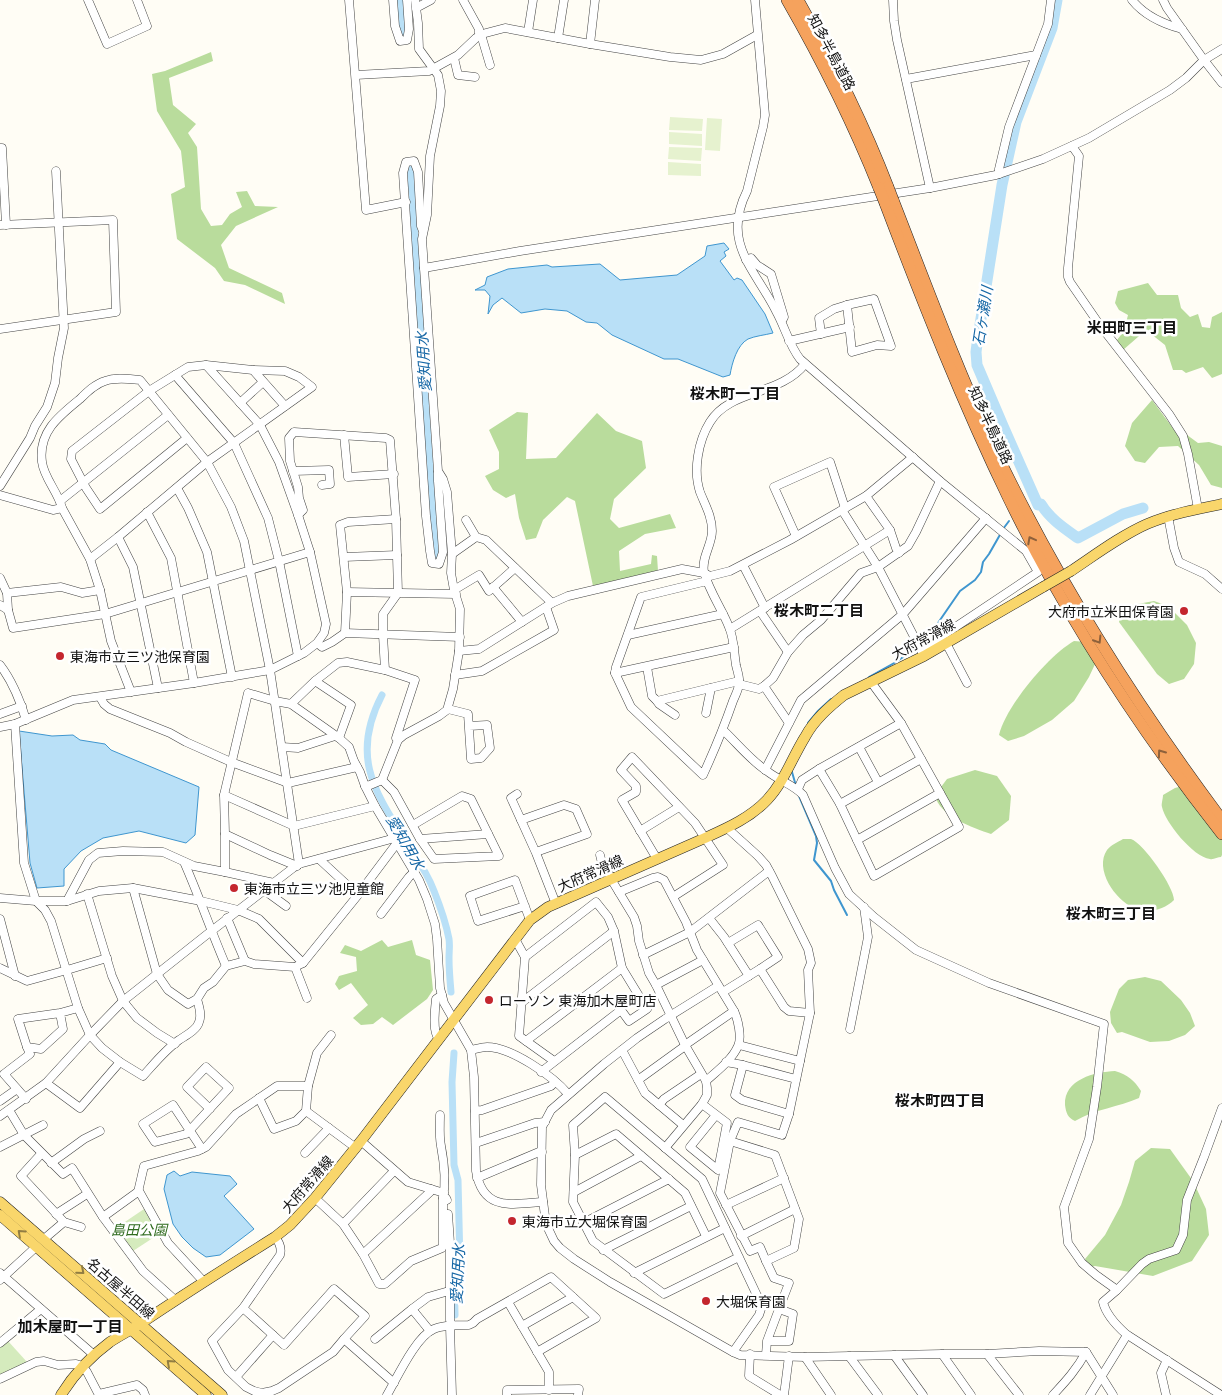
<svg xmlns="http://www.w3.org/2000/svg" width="1222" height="1395" font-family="'PT Serif','Noto Sans JP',serif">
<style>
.green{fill:#d5ebbd}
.forest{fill:#b9dc9c}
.pitch{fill:#e6f2cf}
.water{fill:#b9e0f7;stroke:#3f96cf}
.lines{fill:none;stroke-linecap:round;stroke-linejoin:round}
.stream{stroke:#3f96cf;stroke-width:2}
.canal{stroke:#b9e0f7;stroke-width:7}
.river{stroke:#b9e0f7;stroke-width:11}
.minor-casing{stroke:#444;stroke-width:9}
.major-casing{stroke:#222;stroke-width:11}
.highway-casing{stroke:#222;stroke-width:12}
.minor{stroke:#fff;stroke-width:8}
.major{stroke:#f9d66b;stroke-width:10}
.highway{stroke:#f5a25d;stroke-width:11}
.major-bridge-casing{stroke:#222;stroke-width:11;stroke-linecap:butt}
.highway-bridge-casing{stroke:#222;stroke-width:12;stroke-linecap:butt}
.major-bridge{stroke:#f9d66b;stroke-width:10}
.highway-bridge{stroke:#f5a25d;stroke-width:11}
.oneway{stroke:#8e613b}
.oneway2{stroke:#917d42}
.poi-dot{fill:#c4262e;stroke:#fff;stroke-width:2}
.labels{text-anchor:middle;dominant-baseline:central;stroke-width:5;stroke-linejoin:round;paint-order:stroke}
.street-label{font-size:14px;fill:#111;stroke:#fff}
.poi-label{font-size:14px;fill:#111;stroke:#fff;text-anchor:start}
.park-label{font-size:14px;font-style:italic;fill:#2f6b1f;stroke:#fff}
.water-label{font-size:15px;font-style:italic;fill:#1768a6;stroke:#fff}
.neighbourhood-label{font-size:15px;font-weight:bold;fill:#111;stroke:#fff}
</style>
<rect width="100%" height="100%" fill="#fffdf5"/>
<!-- green -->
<g class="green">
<path d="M147 1207 162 1232 133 1251 116 1228Z"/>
<path d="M8 1341 27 1362 0 1376V1347Z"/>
</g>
<!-- forest -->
<g class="forest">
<path d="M211 52 213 61 169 78 173 105 196 124 188 133 197 147 201 209 211 226 222 225 230 214 242 207 236 192 247 191 255 206 278 207 236 226 221 245 229 268 282 293 285 304 245 285 224 281 215 268 177 239 171 194 185 187 181 151 157 111 152 74 165 71Z"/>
<path d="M1148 283 1157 295H1178L1181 308 1190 317 1198 314 1202 327 1210 328 1212 317 1222 312V374L1212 378 1203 367 1186 373 1182 370H1173L1165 345 1146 330 1123 350 1117 340 1124 331 1128 315 1119 310 1115 303 1118 291Z"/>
<path d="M1152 400 1175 431 1183 432 1198 443 1209 442 1222 446V488L1211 485 1199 465 1178 446 1159 447 1145 463 1135 461 1125 446 1132 423Z"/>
<path d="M517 412 528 413 526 459 556 458 597 413 616 431 642 441 646 468 614 499 610 519 619 528 670 514 676 528 645 534 619 551 620 571 651 564 652 555 657 556 658 571 593 586 575 501 567 497 543 520 536 538 526 540 519 518 515 494 506 498 493 490 485 476 499 469V452L489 430Z"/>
<path d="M1154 601 1168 606 1187 625 1196 643 1194 664 1184 679 1169 684 1157 674 1119 622 1121 613 1132 605Z"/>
<path d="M1074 641 1086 642 1096 662 1089 677 1074 701 1052 720 1024 736 1008 741 999 735C1006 706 1048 656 1074 641Z"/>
<path d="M975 770 997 776 1011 796 1009 820 991 834C973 828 939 816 935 795L947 779Z"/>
<path d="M1197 782 1222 826V855L1221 857C1218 857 1213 860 1210 859 1193 857 1165 822 1162 807 1161 804 1163 799 1163 795L1175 788Z"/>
<path d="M1123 839C1126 839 1129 839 1131 839 1144 844 1174 887 1174 900 1164 910 1147 914 1134 908 1115 900 1094 869 1107 850 1111 845 1118 842 1123 839Z"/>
<path d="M382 940 388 947 412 940 416 955 430 960 433 990 427 999 393 1025 382 1017 373 1024 361 1025 353 1018 368 1005 351 983 339 990 335 984 339 976 357 971 356 957 340 953 345 945 361 951Z"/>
<path d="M1145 977 1161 981 1181 1000 1190 1013 1195 1026 1185 1035 1169 1041 1150 1042 1122 1032 1117 1033 1111 1023 1110 1012 1119 989 1128 980Z"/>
<path d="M1115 1071C1128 1075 1134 1080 1141 1091L1139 1098C1119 1107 1095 1109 1075 1121 1068 1118 1066 1113 1065 1105 1064 1079 1095 1072 1115 1071Z"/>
<path d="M1151 1148 1170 1149 1193 1181 1206 1209 1209 1235 1192 1261 1153 1276 1095 1266 1089 1267 1085 1259 1105 1235 1121 1205 1129 1182 1135 1161Z"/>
</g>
<!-- pitch -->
<g class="pitch">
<path d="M670 117 703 119 702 131 669 130Z"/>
<path d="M707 118 722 119 720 151 705 150Z"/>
<path d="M669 132 702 134V146L669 144Z"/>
<path d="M669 147 702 148 701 161 668 159Z"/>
<path d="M668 162 701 164V176L668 175Z"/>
</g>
<!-- water -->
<g class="water">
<path d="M724 243 729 249 724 252 726 256 720 261 734 280 737 278 742 280 765 314 773 333C765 335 755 336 748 339 737 345 732 363 730 375L723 377 678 359H664L612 335 597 323 586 322 567 311 545 309 521 313 502 298 493 305 488 314 490 296 485 290H475L485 285 487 277 508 269 547 265 552 267 600 264 620 280 677 275 705 256 707 246Z"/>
<path d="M19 731 52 736 73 735 80 740 105 744 111 750 199 787 195 835 186 843 139 831 103 838 81 851 64 869V886L37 888 30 863Z"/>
<path d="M174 1171 180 1176 192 1172 230 1176 237 1184 224 1196 254 1229 220 1255 206 1257 193 1248 182 1237 173 1224 164 1189 167 1175Z"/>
</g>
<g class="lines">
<!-- stream -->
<g class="stream">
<path d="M1003 529 1009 521"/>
<path d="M920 645 929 636 960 591 975 580 981 572 983 562 989 554 1001 533"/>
<path d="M869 677 896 662 916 648"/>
<path d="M808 723 818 711 831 699"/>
<path d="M792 772 796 786"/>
<path d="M799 796 816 836 817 843 814 860 831 881 834 890 847 915"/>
</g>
<!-- canal -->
<g class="canal">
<path d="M400 0 403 38"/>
<path d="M410 163 436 562"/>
<path d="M382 695C347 762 380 798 414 855 422 866 429 878 434 891 440 906 446 923 449 939 450 945 449 951 449 958 449 969 450 981 451 992"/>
<path d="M454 1053 452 1082 454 1165 458 1180 460 1263 454 1264 455 1315"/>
</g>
<!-- river -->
<path class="river" d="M1057 0 1052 28 1016 122 1002 185 977 344 976 352 977 365 1003 426 1038 505 1041 504C1050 519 1064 528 1078 538L1123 514 1143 508"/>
<!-- minor casing -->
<g class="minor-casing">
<g id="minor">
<path d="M88 0 107 44 147 26 137 0"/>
<path d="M349 0 366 210 406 202"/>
<path d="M393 0 395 26 400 41 407 40 409 29 407 0"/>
<path d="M415 0 418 23 419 49 438 75 441 91 440 106 430 156 427 215 422 239 438 471 443 479 447 492 452 554 451 573 454 590 460 609 459 651 479 649 552 603 568 596 682 569 704 573 710 576 730 571 790 540 866 496 913 457"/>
<path d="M463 0 479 29V33L482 38 490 65"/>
<path d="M755 0 765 115 763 127 747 191C721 243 755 269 776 311 785 327 789 345 800 359L940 481 1026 551 1038 572 921 650"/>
<path d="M893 0 894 21 897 40 930 188"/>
<path d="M1132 0C1144 15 1163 24 1182 29"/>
<path d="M1163 0 1167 8 1204 60 1222 83"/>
<path d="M416 8 431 0"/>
<path d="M528 32 533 0"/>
<path d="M558 38 564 0"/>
<path d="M590 44 595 0"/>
<path d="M454 58 458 75 475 77"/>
<path d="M356 75 429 71 458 55 476 38 482 34 505 28 590 44 670 57 701 60 723 54 757 35"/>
<path d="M906 79 1036 55"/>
<path d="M1072 146 1079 156 1068 268V277L1070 282 1099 324 1169 414 1183 436 1188 454 1198 509"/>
<path d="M0 148H2L6 225"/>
<path d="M999 174V169L1009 127 1048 24 1051 0"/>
<path d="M0 225 113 220 116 312 0 329"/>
<path d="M423 231 421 226 418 172 414 161 406 162 403 173 426 516 430 551 432 563 439 564 443 552 438 481V472"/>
<path d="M746 260 751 258 757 265 771 274 784 317 783 319"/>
<path d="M424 268 520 251 930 188 996 175 1043 159 1089 138 1170 90 1186 78 1204 60 1222 49"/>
<path d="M874 299 891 346 877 345 852 352 847 305Z"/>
<path d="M821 334 819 318 834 309 847 305"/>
<path d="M789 341 850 327"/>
<path d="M253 370 285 406"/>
<path d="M175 375 234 443 268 518 279 561 298 656"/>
<path d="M240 403 263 382"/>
<path d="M344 435 348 477 394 474"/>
<path d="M293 471 329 470 330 484 322 485"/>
<path d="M0 486 30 438 35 426 47 407 55 383 58 358 64 328 56 171"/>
<path d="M177 488 188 508 207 552 232 677"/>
<path d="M0 495 53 510 62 508"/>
<path d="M60 501 168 415"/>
<path d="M842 510 878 567 923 654"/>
<path d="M147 512 171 558 194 683"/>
<path d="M298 515 303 510 299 498 298 487 290 461 289 438 294 432 386 438 390 440 396 519 398 593 383 614V635L385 670"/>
<path d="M1168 516 1174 548 1179 562 1205 574 1222 589"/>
<path d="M466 520 476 537 486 540 552 603"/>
<path d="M890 530 896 548 899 553"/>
<path d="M796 536 774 487 830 462 845 508"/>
<path d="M118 537 133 567 158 688"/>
<path d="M452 554 476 537"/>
<path d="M344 557 397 555"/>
<path d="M90 559 118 537 207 462 312 387 299 377 285 371 253 370 206 365 188 367 149 391 72 451 71 459 86 488 100 509 187 438"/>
<path d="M743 565 765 608"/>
<path d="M0 578 7 593 61 587 82 593 100 590"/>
<path d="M707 581 641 597 616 667 615 673 631 707 703 775C714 751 724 727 733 701 735 696 739 689 739 683 740 678 737 670 736 665 734 653 734 638 729 627 722 609 709 591 704 572 701 558 712 545 712 531 712 516 705 505 700 492 693 471 698 441 710 422 730 389 780 396 805 364"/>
<path d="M493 587 522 622"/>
<path d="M454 590 479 575 489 591 515 568"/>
<path d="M347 592 340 525 348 522 396 519"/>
<path d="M0 605 8 610 7 593"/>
<path d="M8 610 13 628 105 614 310 552"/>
<path d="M760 611 788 652"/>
<path d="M730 629 890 530 866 496"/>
<path d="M345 633 347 592 456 594"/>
<path d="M628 635 723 614"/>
<path d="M317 643 322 647 332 642 345 633 460 637"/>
<path d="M946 643 967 683"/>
<path d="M0 665C13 682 20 700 26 720"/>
<path d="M647 667 652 696 657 701 739 681"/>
<path d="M615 673 734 647"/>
<path d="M455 675 482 671 554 630 546 607"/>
<path d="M315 681 351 705 339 738"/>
<path d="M739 684 759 689 764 686 773 678 788 652 803 635 821 620 861 573 878 567 908 546 916 532 940 481"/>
<path d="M764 686 789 723"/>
<path d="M131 692 111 641 100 590 90 559 62 508C58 492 44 478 42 462 38 432 59 416 80 399 87 392 95 384 105 381 116 377 128 379 140 380L207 462 231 507 244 541 270 670 299 864"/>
<path d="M100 697 104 704 110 709 170 733 186 742 231 762 288 783 357 767"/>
<path d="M657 701 659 704 675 715"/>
<path d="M291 704 315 681 338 663 347 662 385 670 415 680 396 738 398 740 382 780 370 785 365 786"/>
<path d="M448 709 468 714 471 759 481 758 490 748 487 725 469 726"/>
<path d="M706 713 711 688"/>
<path d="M0 714 22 706"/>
<path d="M15 724 24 863 36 901 45 910 51 921 78 1008 90 1035 102 1048 120 1062 143 1076C154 1064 165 1050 179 1040 185 1036 197 1030 199 1022 202 1015 199 1006 197 999"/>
<path d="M0 727 15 724 73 700 194 683 270 670 304 653 317 643 324 633 326 624 310 552 298 515 279 462 260 425 206 365"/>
<path d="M723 730C737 743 751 761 767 771 778 780 794 785 803 795L835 868 849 894 874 917 916 950 989 983 1104 1024 1097 1087 1089 1139 1064 1207 1068 1243 1082 1263 1096 1275 1117 1290"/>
<path d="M398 740 404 735 439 716 447 710 453 689 459 651"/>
<path d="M282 747 298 748 335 736"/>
<path d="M859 747 878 782"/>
<path d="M819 769 901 723"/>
<path d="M765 770 801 700 903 614 986 518"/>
<path d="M382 780 394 792 420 839 434 859 499 856 471 799 462 796 413 825"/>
<path d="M798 789 802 780 819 769 840 804 874 876 959 827 901 723 871 682"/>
<path d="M517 794 511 798 536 853 556 904"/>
<path d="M224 795 294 826 375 806"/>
<path d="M840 804 921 759"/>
<path d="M521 820 564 805 576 809 587 834 536 852"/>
<path d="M727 828 758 856 766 865 772 876 808 949 811 963 808 970 810 1013 800 1061 739 1045"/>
<path d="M640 831 679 807"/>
<path d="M225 834V872L274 883"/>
<path d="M420 839 488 834"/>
<path d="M857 840 940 793"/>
<path d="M600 855 602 863 612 879"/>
<path d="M319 859 358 895"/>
<path d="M657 859 622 800 636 792V786L621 770 632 757 695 823 723 865 676 895"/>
<path d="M184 862C199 896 211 931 226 966"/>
<path d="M297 866 270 855 225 834 224 795 248 693 275 701 291 704 339 738 349 747 354 761 360 772 365 786 375 806 419 880 427 899 435 924 437 939 440 988 444 1003 471 1050 474 1077 476 1171C483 1212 512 1204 543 1202"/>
<path d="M611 879 634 917 637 926 639 941 649 973 656 985 685 1045 706 1081 707 1088V1095L702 1104 665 1148"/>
<path d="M133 888 157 974 168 990 188 1004 197 999 204 988 213 982 226 966 245 961 254 964 295 967 303 963 358 895 397 843"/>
<path d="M264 890 286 906"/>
<path d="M619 892 653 878 658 877 664 880 686 922 697 950 734 1011C738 1019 742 1038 738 1046 732 1060 717 1071 706 1081"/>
<path d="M87 894 112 976 123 1001 137 1018 157 1033 175 1044"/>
<path d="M0 898 36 901H67L99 891 133 888 201 901 238 910 259 919 303 963"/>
<path d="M67 901 89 860 98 853 123 851 163 852 194 866 225 872"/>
<path d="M525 906 478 921 470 896 515 880 530 920"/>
<path d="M381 914 409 877 414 872"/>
<path d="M227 918 245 961"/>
<path d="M709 918 724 937 749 976"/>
<path d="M0 919 15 976"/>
<path d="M515 939 525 957 519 1036 554 1061"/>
<path d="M728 943 758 925 778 957 760 969"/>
<path d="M643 955 690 932 769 871"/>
<path d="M525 957 596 902 608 917 614 931 622 968 647 1009 629 1021 621 1010 541 1072"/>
<path d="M295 967 307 998"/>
<path d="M0 968 27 981 67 970 107 958"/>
<path d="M656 985 703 960"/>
<path d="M718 986 665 1019 637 1038 604 1064 551 1110 542 1127 541 1185 546 1224 554 1241 560 1248 574 1259 610 1282 733 1352 740 1355 805 1357 942 1354H987L1039 1351 1086 1352"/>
<path d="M723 992 760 969 784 1007 789 1011 810 1013"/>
<path d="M521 1003 614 931"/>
<path d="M60 1013 63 1029 41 1049 27 1047 18 1019 60 1013 78 1008"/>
<path d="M850 1029 868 937 864 907"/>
<path d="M439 1039C432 1032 435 1009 436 999L442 995"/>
<path d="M526 1041 622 968"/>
<path d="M685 1045 734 1011"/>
<path d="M471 1050C476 1049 482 1047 487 1047 511 1047 553 1076 568 1094"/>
<path d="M622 1050 645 1093 683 1125"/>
<path d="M726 1062 743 1065 796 1079"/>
<path d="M743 1065 735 1095 742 1100 789 1114"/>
<path d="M638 1080 685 1046"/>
<path d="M46 1083 80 1108 120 1062"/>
<path d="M259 1098 274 1129 296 1121 306 1111 308 1086"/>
<path d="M26 1099 4 1074 30 1054 27 1047"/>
<path d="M0 1101 17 1089"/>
<path d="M702 1104 727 1123 718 1170 690 1147 716 1115"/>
<path d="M659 1105 664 1099 701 1074"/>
<path d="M9 1110 24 1135 63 1174 72 1168 103 1217 139 1191 168 1243 204 1282"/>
<path d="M306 1111 356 1148"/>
<path d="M475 1111 482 1110 551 1086 555 1082"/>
<path d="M440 1115C440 1125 439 1136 441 1146 444 1162 446 1182 443 1198H446L447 1200"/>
<path d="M0 1116 46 1083 90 1035 123 1001 205 936 293 868 299 864 395 838"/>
<path d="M361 1141 408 1182 444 1193"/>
<path d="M730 1141 775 1155 799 1219 794 1248 766 1261 760 1247 750 1251 720 1193 730 1141 738 1122 782 1135 789 1114 800 1061"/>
<path d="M476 1143 535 1123 545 1122"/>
<path d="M0 1147 43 1125"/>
<path d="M202 1149 173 1105 143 1124 155 1142 186 1134 190 1130 229 1088 206 1067 187 1087 210 1109"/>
<path d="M305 1153 329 1128"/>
<path d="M41 1154 21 1176 64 1222 81 1227"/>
<path d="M575 1155 616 1134 685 1193 706 1236"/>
<path d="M51 1163 84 1139 100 1131"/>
<path d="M477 1178 539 1152H542"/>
<path d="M138 1192 144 1166 198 1151 206 1147 236 1114 277 1086H308L317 1053 331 1035"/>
<path d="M574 1192 641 1156"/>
<path d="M315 1198 343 1224 363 1254 379 1284H385L411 1261 442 1248 443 1244V1198"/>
<path d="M726 1205 784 1178"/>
<path d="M56 1214 87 1194"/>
<path d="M448 1214 450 1243V1320L452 1326"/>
<path d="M103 1217 143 1271 175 1300"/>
<path d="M583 1223 669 1179"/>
<path d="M343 1224 394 1171"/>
<path d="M741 1236 795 1209"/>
<path d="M275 1237C280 1243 282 1248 280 1255L243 1308 284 1345 334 1289 365 1316 344 1339 394 1383"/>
<path d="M44 1239 64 1222"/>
<path d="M603 1250 691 1206"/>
<path d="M363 1254 430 1192 431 1189"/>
<path d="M766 1261 774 1278 789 1283 779 1309"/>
<path d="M0 1273 94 1355"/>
<path d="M634 1273 725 1228"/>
<path d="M0 1280 36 1247"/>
<path d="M508 1302 549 1372V1390"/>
<path d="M243 1308 212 1341 228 1370 246 1387 254 1391 262 1393 272 1391 279 1388 333 1352 344 1339"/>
<path d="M412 1309 428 1297 449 1291"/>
<path d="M450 1326 452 1395"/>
<path d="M522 1326 573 1297"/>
<path d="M375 1339 412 1309 430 1331"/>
<path d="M0 1343 41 1309"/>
<path d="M733 1352 759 1315 762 1306 702 1179 605 1097 573 1125 575 1155 573 1202 593 1241 664 1294 739 1257"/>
<path d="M1086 1352 1113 1395"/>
<path d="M750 1354 749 1376 780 1395"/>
<path d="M942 1354 971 1395"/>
<path d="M987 1354 1019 1395"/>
<path d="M766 1355 767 1341 779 1309 793 1314 789 1341H767"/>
<path d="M894 1355 923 1395"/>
<path d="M849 1356 878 1395"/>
<path d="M805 1357 831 1395"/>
<path d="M236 1377 273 1335"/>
<path d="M0 1379 36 1362 44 1361 58 1365 76 1364 82 1366 87 1372 99 1395"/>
<path d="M99 1394 137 1385 143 1390 145 1395"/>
<path d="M387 1395C397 1378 416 1336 434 1329 442 1325 459 1325 469 1325L473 1323 477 1319 551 1277 596 1318 537 1352"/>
<path d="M507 1395V1390L579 1389 578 1395"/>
<path d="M784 1395 789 1356"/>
<path d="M1053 1395C1066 1381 1077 1369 1086 1352"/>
<path d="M1090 1395 1127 1335"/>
<path d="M1166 1395 1161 1373 1167 1360"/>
<path d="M1221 1395 1126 1334C1117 1326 1106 1315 1103 1302L1117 1290 1142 1264 1149 1259 1176 1250 1183 1235 1187 1200 1204 1157 1222 1108"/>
</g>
</g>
<!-- major casing -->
<g class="major-casing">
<g id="major">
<path d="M1071 571C1095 555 1120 536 1147 524 1171 514 1197 509 1222 504"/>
<path d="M0 1202 222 1395"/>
<path d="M0 1215 206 1395"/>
<path d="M61 1395C74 1374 91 1356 110 1342 122 1334 135 1328 146 1320 189 1291 232 1264 275 1237L290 1225 315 1198 361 1141 530 920 548 907 705 838C727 828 750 818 767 800 784 782 792 758 805 737 814 720 829 707 844 695L924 656 1043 587"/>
</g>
</g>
<!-- highway casing -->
<g class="highway-casing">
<g id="highway">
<path d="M787 0C822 61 853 123 879 188"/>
<path d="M798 0C832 60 863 122 888 187"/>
<path d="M893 200C925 282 956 366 993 446 1056 579 1134 702 1222 820"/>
<path d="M885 203C923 303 962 402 1009 499 1067 618 1140 730 1222 834"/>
</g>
</g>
<!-- minor -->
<use href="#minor" class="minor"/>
<!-- major -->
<use href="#major" class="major"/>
<!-- highway -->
<use href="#highway" class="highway"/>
<!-- major-bridge casing -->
<g class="major-bridge-casing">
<path id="major-bridge" d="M1043 587 1071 571"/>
</g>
<!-- highway-bridge casing -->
<g class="highway-bridge-casing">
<g id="highway-bridge">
<path d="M888 187 893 200"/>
<path d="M879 188 885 203"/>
</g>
</g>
<!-- major-bridge -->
<use href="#major-bridge" class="major-bridge"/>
<!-- highway-bridge -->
<use href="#highway-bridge" class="highway-bridge"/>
</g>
<!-- one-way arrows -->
<defs><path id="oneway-chevron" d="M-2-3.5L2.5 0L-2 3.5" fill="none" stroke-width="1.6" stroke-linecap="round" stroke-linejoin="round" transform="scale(1.25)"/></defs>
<g class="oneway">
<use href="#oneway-chevron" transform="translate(1031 540) rotate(-118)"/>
<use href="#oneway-chevron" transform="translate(1098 640) rotate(58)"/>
<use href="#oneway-chevron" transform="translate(1161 753) rotate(-126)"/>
</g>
<g class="oneway2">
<use href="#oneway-chevron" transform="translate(21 1233) rotate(-138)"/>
<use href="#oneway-chevron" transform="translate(81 1271) rotate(41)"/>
<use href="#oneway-chevron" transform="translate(170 1363) rotate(-138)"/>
</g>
<!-- markers -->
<g class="poi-dot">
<circle cx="1184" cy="611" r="5"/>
<circle cx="60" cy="656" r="5"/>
<circle cx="234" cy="888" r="5"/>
<circle cx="489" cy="1000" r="5"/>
<circle cx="512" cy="1221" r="5"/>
<circle cx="706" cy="1301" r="5"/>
</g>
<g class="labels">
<!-- street labels -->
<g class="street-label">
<text transform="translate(832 52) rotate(62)">知多半島道路</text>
<text transform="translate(991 425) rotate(65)">知多半島道路</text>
<text transform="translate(923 639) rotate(-28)">大府常滑線</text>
<text transform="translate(590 873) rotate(-24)">大府常滑線</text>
<text transform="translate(307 1184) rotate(-49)">大府常滑線</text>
<text transform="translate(121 1288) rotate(41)">名古屋半田線</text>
</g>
<!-- poi labels -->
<g class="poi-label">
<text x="1174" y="611" text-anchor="end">大府市立米田保育園</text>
<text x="70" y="656">東海市立三ツ池保育園</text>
<text x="244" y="888">東海市立三ツ池児童館</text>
<text x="499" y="1000">ローソン 東海加木屋町店</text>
<text x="522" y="1221">東海市立大堀保育園</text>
<text x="716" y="1301">大堀保育園</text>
</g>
<!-- park labels -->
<g class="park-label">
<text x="139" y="1229">島田公園</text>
</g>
<!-- water labels -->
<g class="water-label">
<text transform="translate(982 316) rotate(-81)">石ヶ瀬川</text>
<text transform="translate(423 362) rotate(-94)">愛知用水</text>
<text transform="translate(406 842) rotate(60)">愛知用水</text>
<text transform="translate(457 1274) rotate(-87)">愛知用水</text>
</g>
<!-- neighbourhood labels -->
<g class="neighbourhood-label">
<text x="1132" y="327">米田町三丁目</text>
<text x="735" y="393">桜木町一丁目</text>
<text x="819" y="610">桜木町二丁目</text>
<text x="1111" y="913">桜木町三丁目</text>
<text x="940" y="1100">桜木町四丁目</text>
<text x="70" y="1326">加木屋町一丁目</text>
</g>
</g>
</svg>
